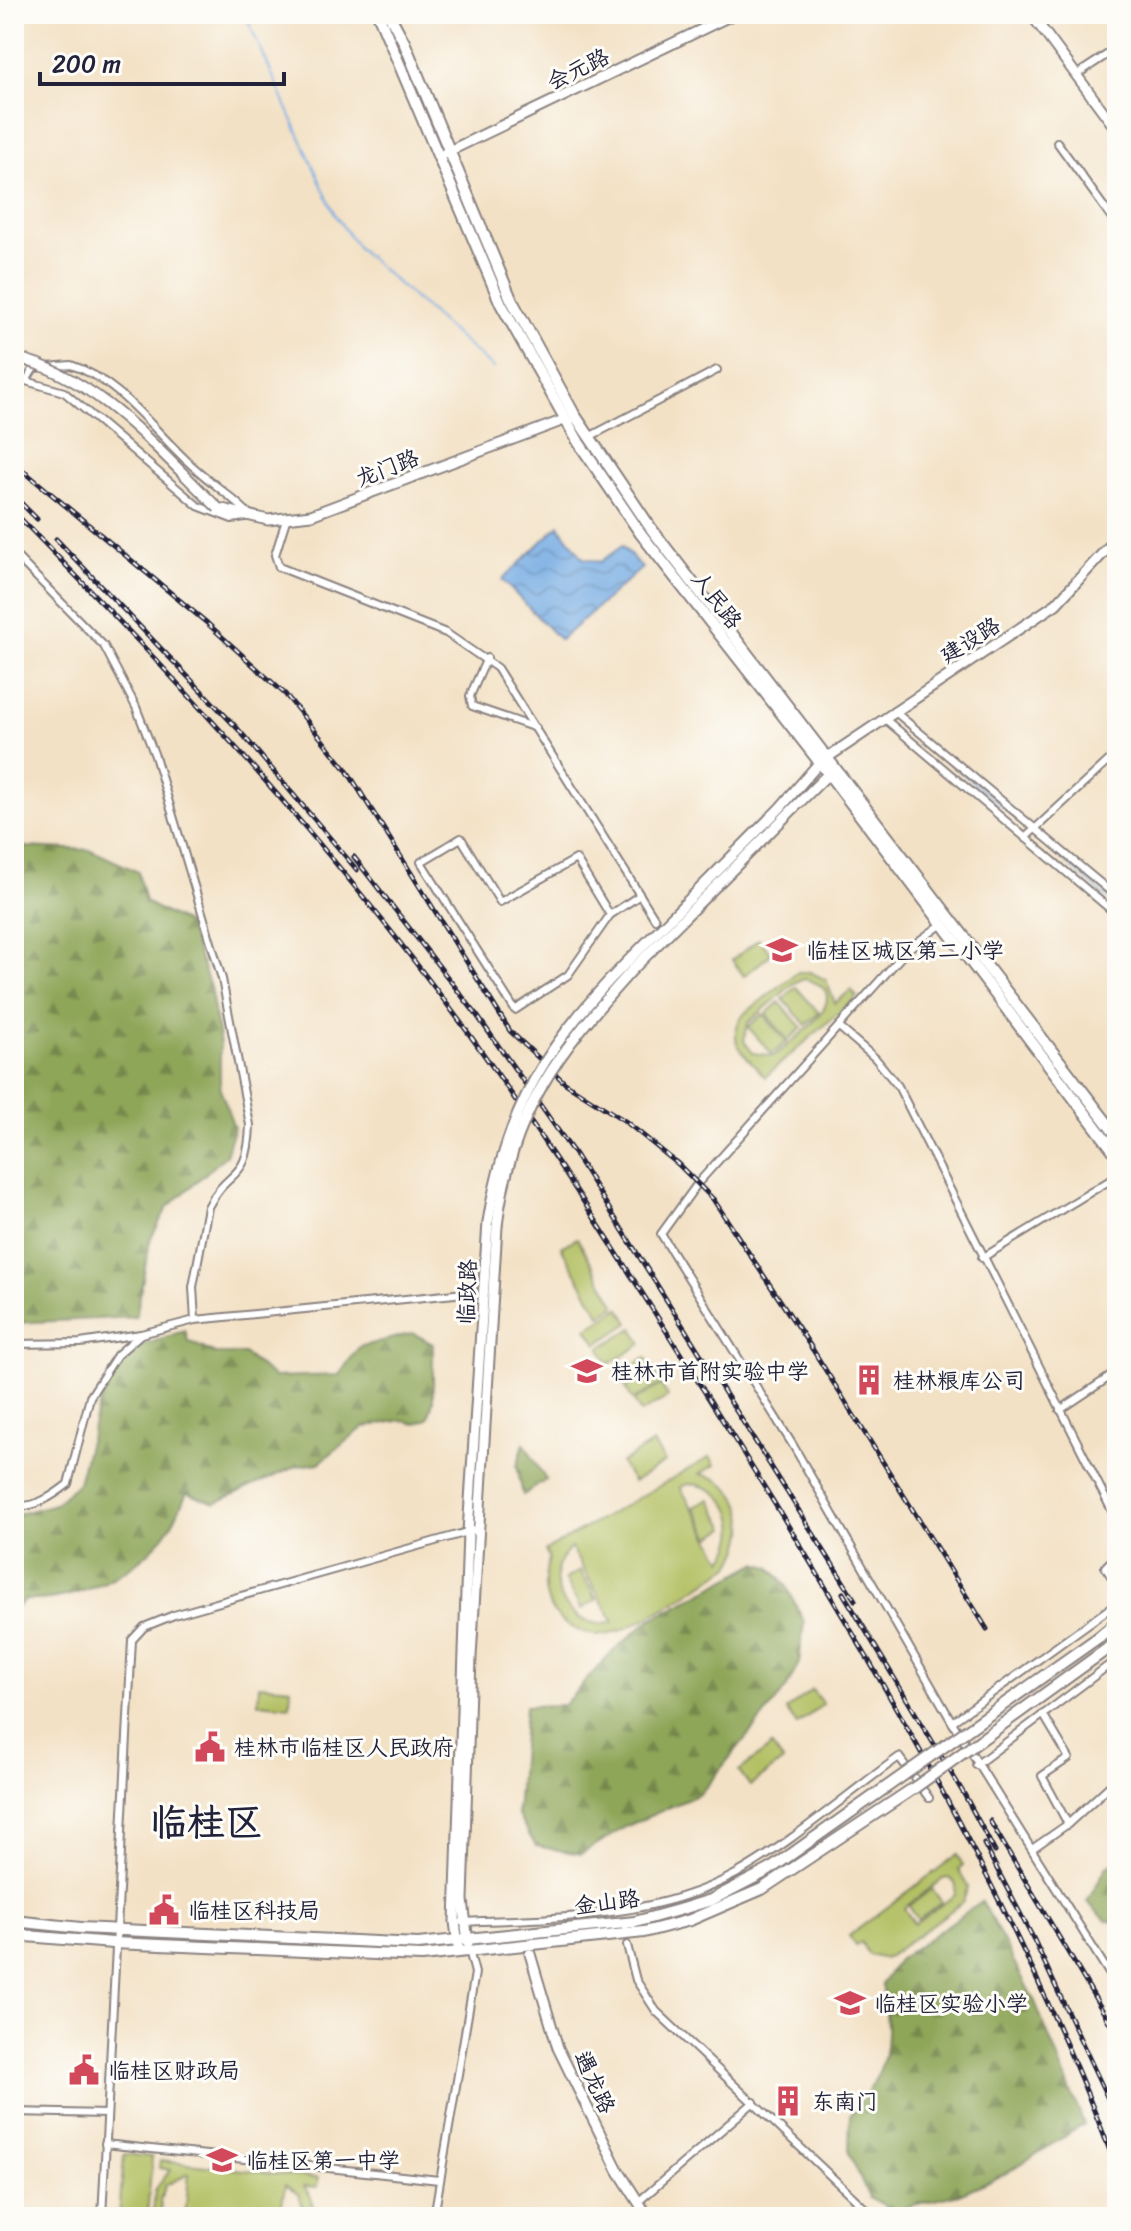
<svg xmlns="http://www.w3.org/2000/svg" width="1131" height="2231" font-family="Sriracha,'LXGW WenKai TC',sans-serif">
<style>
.forest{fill:url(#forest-firs);stroke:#58644a;stroke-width:2}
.garden{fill:#b3c063;stroke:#6a714f;stroke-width:2;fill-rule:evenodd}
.water{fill:url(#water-waves);stroke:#4b668f;stroke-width:2}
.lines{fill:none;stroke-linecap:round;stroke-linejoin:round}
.stream{stroke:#74abe3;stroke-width:2}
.street-casing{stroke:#8a8280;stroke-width:10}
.secondary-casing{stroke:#8a8280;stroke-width:13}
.primary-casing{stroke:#8a8280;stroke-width:14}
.street{stroke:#fff;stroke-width:6}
.secondary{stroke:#fff;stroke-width:9}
.primary{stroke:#fff;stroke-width:10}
.rail-casing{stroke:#22223b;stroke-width:5}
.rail{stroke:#fdfcf7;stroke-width:2;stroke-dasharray:6;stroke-linecap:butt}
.secondary-bridge-casing{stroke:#8a8280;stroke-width:13;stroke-linecap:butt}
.primary-bridge-casing{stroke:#8a8280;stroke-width:14;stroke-linecap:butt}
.secondary-bridge{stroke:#fff;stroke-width:9}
.primary-bridge{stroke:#fff;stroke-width:10}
.labels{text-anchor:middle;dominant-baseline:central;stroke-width:6;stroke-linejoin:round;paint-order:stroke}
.street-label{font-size:22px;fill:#22223b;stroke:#fdfcf7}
.poi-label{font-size:22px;fill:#22223b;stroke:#fdfcf7;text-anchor:start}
.town-label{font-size:38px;font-weight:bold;fill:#22223b;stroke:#fdfcf7}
</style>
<defs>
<pattern id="forest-firs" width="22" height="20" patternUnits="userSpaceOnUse" patternTransform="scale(2)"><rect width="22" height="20" fill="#8ea659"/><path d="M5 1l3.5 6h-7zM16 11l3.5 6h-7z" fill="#74874b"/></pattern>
<pattern id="water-waves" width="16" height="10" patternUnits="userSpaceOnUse" patternTransform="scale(2)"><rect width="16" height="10" fill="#74abe3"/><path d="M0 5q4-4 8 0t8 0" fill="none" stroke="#5f8bb9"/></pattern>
</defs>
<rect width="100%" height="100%" fill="#fdfcf7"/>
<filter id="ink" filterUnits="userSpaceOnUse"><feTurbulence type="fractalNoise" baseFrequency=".0125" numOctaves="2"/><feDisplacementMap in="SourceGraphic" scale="16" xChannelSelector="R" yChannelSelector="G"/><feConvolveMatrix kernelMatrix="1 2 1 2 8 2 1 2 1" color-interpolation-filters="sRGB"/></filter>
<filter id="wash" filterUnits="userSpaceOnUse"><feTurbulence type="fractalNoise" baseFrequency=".006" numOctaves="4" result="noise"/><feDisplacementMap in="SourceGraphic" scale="32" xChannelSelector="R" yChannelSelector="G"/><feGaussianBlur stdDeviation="1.8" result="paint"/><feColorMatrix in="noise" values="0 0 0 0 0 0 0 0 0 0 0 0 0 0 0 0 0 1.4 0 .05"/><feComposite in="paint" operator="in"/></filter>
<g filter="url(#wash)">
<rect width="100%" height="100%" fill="#f3e1c5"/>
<!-- forest -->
<g class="forest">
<path d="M14 841 25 847 91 850 138 872 145 902 187 924 210 987 220 1044V1088L234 1128 226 1155 167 1208 150 1240 136 1317 14 1323Z"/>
<path d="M185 1330 188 1341 215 1354H244L274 1377 339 1375 359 1347 413 1333 433 1344V1401L428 1419 415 1424 402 1420 364 1427 319 1463 297 1466 215 1503 187 1493C181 1504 177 1517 170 1527 140 1573 77 1602 24 1600L14 1610V1515L55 1504 78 1483 98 1407 117 1372 139 1347Z"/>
<path d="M524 1443 546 1480 523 1495 517 1466Z"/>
<path d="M757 1563 770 1567 786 1585 804 1622 799 1663 786 1689 700 1794 627 1826 581 1854 536 1846 517 1814 525 1706 564 1705 609 1655 648 1621Z"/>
<path d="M1117 1859V1923L1106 1920 1087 1902 1106 1868Z"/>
<path d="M982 1901 1035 2002 1084 2124 1003 2175 959 2194 893 2210 869 2197 849 2153 850 2115C890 2069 892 2043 882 1984L898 1960Z"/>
</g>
<!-- garden -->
<g class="garden">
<path d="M759 939 771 954 744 976 732 960Z"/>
<path d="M798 972H810L826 980 835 1003 851 990 857 997 765 1077C749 1057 722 1043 744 1014ZM805 979C862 994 792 1041 774 1056L753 1053 744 1041 748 1023 795 982Z"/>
<path d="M796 987 819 1013 806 1025 783 999Z"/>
<path d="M779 1002 802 1028 788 1040 766 1014Z"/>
<path d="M763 1014 787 1042 772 1054 748 1027Z"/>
<path d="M577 1238 616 1306 600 1315 561 1247Z"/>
<path d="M620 1308 629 1323 597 1344 587 1328Z"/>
<path d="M633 1328 642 1344 609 1364 600 1348Z"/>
<path d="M646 1358 653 1370 625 1386 618 1374Z"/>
<path d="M654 1372 661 1384 633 1400 626 1388Z"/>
<path d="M661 1385 668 1397 641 1413 634 1401Z"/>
<path d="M653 1443 665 1462 633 1482 621 1463Z"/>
<path d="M710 1457 715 1465 700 1474C745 1482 757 1531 730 1566 705 1583 631 1633 604 1635 587 1636 570 1629 558 1617 542 1601 543 1579 549 1559L545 1551ZM689 1484C730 1486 748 1529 723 1560L680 1487ZM571 1548 613 1621V1622C570 1634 536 1577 571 1548Z"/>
<path d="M710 1499 726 1528 711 1537 694 1507Z"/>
<path d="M580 1571 597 1600 581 1609 565 1579Z"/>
<path d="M259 1685 291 1688 290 1706 258 1703Z"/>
<path d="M812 1690 823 1704 797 1725 786 1710Z"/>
<path d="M772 1746 783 1761 750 1786 739 1771Z"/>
<path d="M957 1855 963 1865 958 1869 968 1886 963 1902 885 1959 869 1955 861 1942 856 1945 849 1936ZM949 1878 956 1884 955 1895 914 1924 904 1908 943 1879Z"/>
<path d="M932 1889 942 1902 918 1920 909 1906Z"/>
<path d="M124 2154 152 2157 147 2217H119Z"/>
<path d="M160 2161 318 2178 317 2187 304 2186 311 2197 315 2217H306L299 2195 285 2185 280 2217H185L189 2174 166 2185 160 2200 162 2217H153L155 2190 170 2170 159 2168Z"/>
</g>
<!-- water -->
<path class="water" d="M559 525 583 558 600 562 622 546 642 568 560 640 502 580Z"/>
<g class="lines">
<!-- stream -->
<g class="stream">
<path d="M245 14 335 215 358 248 494 369"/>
<path d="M928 744 1029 829"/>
<path d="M1036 836 1117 906"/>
</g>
</g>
</g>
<g filter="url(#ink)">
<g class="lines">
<!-- street casing -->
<g class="street-casing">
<g id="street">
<path d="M1076 75 1117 48"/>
<path d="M1057 142 1117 225"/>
<path d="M71 365C118 380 150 426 185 459 206 480 231 495 251 516L232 519 198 506 64 392 26 381 34 368Z"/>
<path d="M14 370 26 381"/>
<path d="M589 437 717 370"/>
<path d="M286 520 275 555 279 567 446 633 497 668 655 919"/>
<path d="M14 554 104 646 136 707 155 756 222 979 250 1125C248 1184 229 1166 208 1207L193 1287 195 1320"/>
<path d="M487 658 470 696 472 706 536 728"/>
<path d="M894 711 1117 897"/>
<path d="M885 719 1117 915"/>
<path d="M1025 838 1117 753"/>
<path d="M610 915 576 859 500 902 461 838 421 862 515 1010 568 975 610 915 640 895"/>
<path d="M942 924 908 949 698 1183 661 1234 794 1447 952 1722"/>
<path d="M839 1027 875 1058 898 1086 1117 1521"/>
<path d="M982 1258 1117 1176"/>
<path d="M14 1344 80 1343 141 1334"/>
<path d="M1060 1410 1117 1372"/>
<path d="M14 1505C33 1510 54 1495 68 1484L90 1397 117 1355 141 1334 195 1320 475 1292"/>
<path d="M1117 1555 1105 1567 1117 1585"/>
<path d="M1117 1603 952 1722 1117 1986"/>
<path d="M1043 1714 1069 1758 1042 1776 1068 1824"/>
<path d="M976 1765 1117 1659"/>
<path d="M1032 1849 1068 1824 1117 1779"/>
<path d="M462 1922C552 1918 654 1919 736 1874 791 1843 847 1794 899 1757L929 1798"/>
<path d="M627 1945 636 1980 656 2011 874 2217"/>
<path d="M14 2112 107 2114"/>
<path d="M105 2144 439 2180"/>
<path d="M14 2185 18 2124"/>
<path d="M638 2202 754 2102"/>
<path d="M14 2212 25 2217"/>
<path d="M102 2217 132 1640 144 1627 174 1615 478 1529"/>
<path d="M434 2217 475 1973 469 1950"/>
</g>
</g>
<!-- secondary casing -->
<g class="secondary-casing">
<g id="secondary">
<path d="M1031 14 1117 130"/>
<path d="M445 153 734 14"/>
<path d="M218 508 268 520 311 515 564 420"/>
<path d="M626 963 780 808 819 763 1056 604 1117 538"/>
<path d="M633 969 832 770"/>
<path d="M468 1943 463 1900 471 1657 497 1226"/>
<path d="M459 1952 455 1922 468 1532 488 1222"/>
<path d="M530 1954 558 2048 618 2170 648 2217"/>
</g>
</g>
<!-- primary casing -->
<g class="primary-casing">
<g id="primary">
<path d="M378 14 501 304 579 443 641 534 828 773 1117 1155"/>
<path d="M389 14 404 42 511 299 574 414 650 527 1117 1136"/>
<path d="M1099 1637 1117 1622"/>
<path d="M1107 1649 1117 1640"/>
<path d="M14 1921 81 1928 418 1944 635 1922 682 1909"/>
<path d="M14 1935 113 1943 422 1956 644 1932 690 1920"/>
</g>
</g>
<!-- street -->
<use href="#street" class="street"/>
<!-- secondary -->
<use href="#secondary" class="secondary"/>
<!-- primary -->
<use href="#primary" class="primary"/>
<!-- rail casing -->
<g class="rail-casing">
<g id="rail">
<path d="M14 463 207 623 285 694 346 769 510 1031 565 1083 625 1121 678 1164 713 1199 813 1350 987 1629"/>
<path d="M14 496 37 519"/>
<path d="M14 512C174 675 329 843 464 1027 563 1163 650 1306 740 1448 884 1678 1021 1914 1117 2169"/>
<path d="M56 539 238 729 357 870"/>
<path d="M354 857 476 1014 576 1156 855 1600"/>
<path d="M843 1593 964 1794 995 1852"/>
<path d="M990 1821 1117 2035"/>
<path d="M984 1844 1034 1940 1117 2118"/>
</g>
</g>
<!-- rail -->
<use href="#rail" class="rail"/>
<!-- secondary-bridge casing -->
<g class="secondary-bridge-casing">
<g id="secondary-bridge">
<path d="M14 357C99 377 157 450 218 508"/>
<path d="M488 1222C506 1109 547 1043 626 963"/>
<path d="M497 1226C510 1112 560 1050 633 969"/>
</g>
</g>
<!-- primary-bridge casing -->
<g class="primary-bridge-casing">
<g id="primary-bridge">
<path d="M682 1909 711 1900 769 1870 1099 1637"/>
<path d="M690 1920 762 1889 917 1786 1107 1649"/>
</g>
</g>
<!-- secondary-bridge -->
<use href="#secondary-bridge" class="secondary-bridge"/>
<!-- primary-bridge -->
<use href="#primary-bridge" class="primary-bridge"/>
</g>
</g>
<!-- icons -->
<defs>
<g id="school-bare" transform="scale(2.4)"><path d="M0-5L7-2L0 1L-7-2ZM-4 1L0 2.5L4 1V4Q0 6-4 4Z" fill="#d1495b" stroke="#fdfcf7" stroke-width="2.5" paint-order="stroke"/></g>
<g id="building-bare" transform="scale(2.4)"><path d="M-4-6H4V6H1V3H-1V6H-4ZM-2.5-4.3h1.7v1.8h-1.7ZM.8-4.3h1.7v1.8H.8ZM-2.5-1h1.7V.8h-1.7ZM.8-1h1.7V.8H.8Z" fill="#d1495b" stroke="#fdfcf7" stroke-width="2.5" paint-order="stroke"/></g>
<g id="civic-bare" transform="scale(2.4)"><path d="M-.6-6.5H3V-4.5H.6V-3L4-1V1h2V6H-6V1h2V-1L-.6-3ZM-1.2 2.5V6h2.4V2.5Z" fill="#d1495b" stroke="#fdfcf7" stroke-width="2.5" paint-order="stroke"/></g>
</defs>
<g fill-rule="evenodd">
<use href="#school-bare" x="782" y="950"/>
<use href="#school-bare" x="587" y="1371"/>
<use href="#building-bare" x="869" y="1380"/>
<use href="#civic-bare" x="210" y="1747"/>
<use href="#civic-bare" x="164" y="1910"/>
<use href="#school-bare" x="850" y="2003"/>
<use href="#civic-bare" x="84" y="2070"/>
<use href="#building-bare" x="788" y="2101"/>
<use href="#school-bare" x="222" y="2160"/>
</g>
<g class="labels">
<!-- street labels -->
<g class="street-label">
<text transform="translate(578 69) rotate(-26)">会元路</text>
<text transform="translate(387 468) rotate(-21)">龙门路</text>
<text transform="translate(717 600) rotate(52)">人民路</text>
<text transform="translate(970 640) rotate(-32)">建设路</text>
<text transform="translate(467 1292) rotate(-88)">临政路</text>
<text transform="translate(607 1902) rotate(-7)">金山路</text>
<text transform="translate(595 2082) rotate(65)">遇龙路</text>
</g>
<!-- poi labels -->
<g class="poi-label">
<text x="806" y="950">临桂区城区第二小学</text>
<text x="611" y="1371">桂林市首附实验中学</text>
<text x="893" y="1380">桂林粮库公司</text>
<text x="234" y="1747">桂林市临桂区人民政府</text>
<text x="188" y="1910">临桂区科技局</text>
<text x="874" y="2003">临桂区实验小学</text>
<text x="108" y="2070">临桂区财政局</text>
<text x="812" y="2101">东南门</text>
<text x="246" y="2160">临桂区第一中学</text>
</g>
<!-- town labels -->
<g class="town-label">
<text x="206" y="1822">临桂区</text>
</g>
</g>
<!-- margin -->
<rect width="1131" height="2231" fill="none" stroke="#fdfcf7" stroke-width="48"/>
<!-- scale -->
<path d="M40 72v12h244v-12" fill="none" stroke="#22223b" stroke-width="4"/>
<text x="52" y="72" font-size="24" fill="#22223b" stroke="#fdfcf7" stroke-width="6" paint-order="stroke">200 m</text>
</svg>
